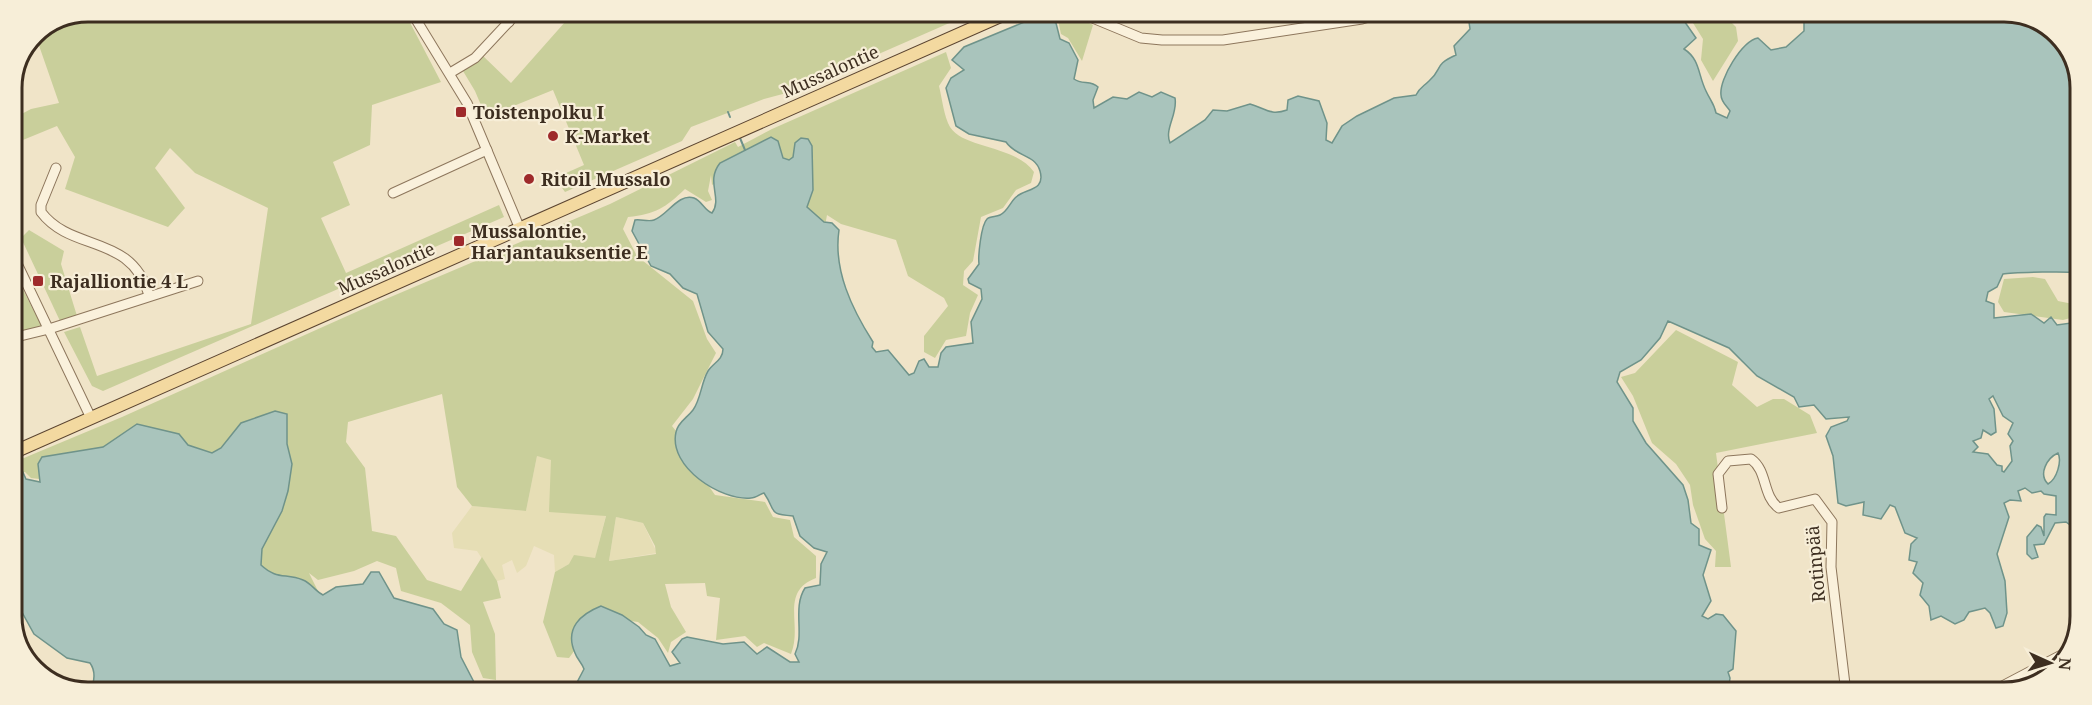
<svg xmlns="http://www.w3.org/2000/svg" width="2092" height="705" font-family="'Noto Serif',serif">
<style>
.farmland{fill:#e6deb5}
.green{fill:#c9cf9b;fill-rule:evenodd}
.water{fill:#a9c4bc;stroke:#6f938a;stroke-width:1.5;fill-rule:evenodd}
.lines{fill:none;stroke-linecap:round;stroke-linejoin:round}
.stream{stroke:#6f938a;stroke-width:2}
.minor-casing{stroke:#8d765c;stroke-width:11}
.major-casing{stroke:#5b4430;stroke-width:14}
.minor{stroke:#faf1dc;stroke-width:9}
.major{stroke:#f3d9a0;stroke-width:12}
.poi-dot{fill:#9e2a2b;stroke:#f7eed8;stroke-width:2}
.labels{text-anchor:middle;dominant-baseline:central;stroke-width:4.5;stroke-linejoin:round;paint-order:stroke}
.street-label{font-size:18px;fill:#3d2e20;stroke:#f7eed8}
.poi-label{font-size:18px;font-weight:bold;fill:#3d2e20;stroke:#f7eed8;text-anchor:start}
.rim{fill:none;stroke:#3d2e20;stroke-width:3}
</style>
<rect width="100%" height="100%" fill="#f0e4c8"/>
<!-- farmland -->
<g class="farmland">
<path d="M537 456 551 459 606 515 595 559 569 564 555 572 554 555 534 546 526 566 517 573 512 560 502 565 505 579 497 581 477 551 454 548 452 533 472 506 526 511Z"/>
<path d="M616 517 643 523 657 553 609 561Z"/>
</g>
<!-- green -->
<g class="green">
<path d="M89 12 405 13 441 82 372 105 370 145 333 162 350 205 321 218 346 273 499 205 504 217 103 391 92 386 64 332 80 327 97 376 251 324 268 208 195 173 170 148 155 168 185 208 168 227 65 189 75 157 57 126 18 142 12 158V119L31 109 59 103 35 34Z"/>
<path d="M573 13 970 14 794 91 764 99 691 127 682 141 565 192 555 178 584 165 553 90 486 117 475 91 463 71 482 55 511 83Z"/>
<path d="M1035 14H1072L1093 25 1082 61 1068 38 1061 34 1058 20 1049 14Z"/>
<path d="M1688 15H1724L1736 27 1738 41 1713 81 1701 60 1703 39Z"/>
<path d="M946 52 951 68 939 86C942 98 944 117 950 127 964 149 1015 145 1034 172L1031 183 1016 190 1003 208 981 217 973 261 964 271 963 285 978 295 970 313 966 336 946 340 935 358 924 352V336L948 306 944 298 908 276 896 240 841 224 827 215 825 226 751 156 712 185 711 175 708 191 712 200 706 202 685 189C665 208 656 214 628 217L623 229 637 256 693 301 707 339 716 353 693 399 672 426 692 451 697 469 715 495 765 502 773 517 790 520 794 537 816 556V578C779 592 803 625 791 654L764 643 757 647 745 636 716 640 720 598 707 596 705 583 665 584 671 607 686 632 671 642 668 653 658 638 638 622 616 619 580 643 569 658 557 657 543 622 555 572 569 564 574 555 595 558 606 516 549 512 551 460 537 456 526 511 472 506 457 487 442 394 348 422 346 442 365 468 372 531 396 536 427 580 461 591 482 557 497 581 501 598 483 602 495 634 496 680 483 678 472 652 470 625 441 603 401 591 396 568 377 561 354 571 318 580 309 573 319 593 38 490 41 468 39 479 31 478 25 472 12 475V463L122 417 374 304 610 204 735 142 738 147 772 129ZM616 517 643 523 655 546 656 554 609 561Z"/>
<path d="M29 230 64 251 61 264 77 316 60 321 21 238Z"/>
<path d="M12 269 43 328 12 336Z"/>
<path d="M2033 277 2045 279 2058 301 2078 305V316L2063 320 2004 312 1998 302 2004 279Z"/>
<path d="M1676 330 1738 362 1732 385 1757 407 1773 399H1784L1810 415 1817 433 1716 453 1731 567H1715L1716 551 1705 539 1693 505 1690 485 1676 464 1652 443 1633 396 1621 377 1635 373Z"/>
</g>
<!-- water -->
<g class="water">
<path d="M1468 15H1680L1696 38 1684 49C1700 59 1698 75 1706 91 1710 100 1714 103 1716 113L1727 118 1730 111C1727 106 1721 102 1721 95 1719 79 1742 41 1758 38L1771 50 1786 47 1804 31V23L1798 15 2028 16 2064 42 2080 83 2079 273C2073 271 2012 272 2003 274L1997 287 1988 292 1986 301 1994 304V318L2031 314 2044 323 2051 317 2057 325 2078 322 2077 530 2066 522 2055 523 2044 544 2034 545 2038 557 2032 559 2027 554V537L2037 525 2041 527 2044 536V517L2046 514 2056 515V496L2044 494 2041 491 2032 493 2025 488 2018 491 2021 501 2010 500 2004 503 2009 517 1997 554 2005 581 2007 613 2003 626 1996 628 1990 613 1985 608 1969 612 1964 620 1955 624 1941 616 1931 620 1929 606 1920 595 1923 583 1913 573 1917 562 1909 560 1911 544 1917 538 1905 533 1895 507 1890 505 1881 519 1863 515 1864 502 1846 506 1838 503 1833 456 1826 436 1831 427 1847 421 1849 417 1826 419 1814 405 1799 407 1794 397 1757 376 1729 348 1668 321 1660 338 1641 360 1620 372 1617 382 1633 408V421L1646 443 1683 485 1688 500 1691 523 1699 529V545L1711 550 1703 575 1711 601 1702 616 1708 619 1716 614 1723 615 1736 631 1733 669 1728 672 1730 678 1728 692 573 690 584 669C582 663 577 659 575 653 564 628 581 614 601 606L622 615 639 627 646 635 655 639 670 666 680 663 672 652 682 639 687 637 723 644 744 642 757 654 767 647 790 662H799L795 654C805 634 792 608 805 588L820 585 821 564 827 552 814 548 800 536 793 516C767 514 777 512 764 493 760 494 756 498 751 498 721 501 668 467 676 432 678 422 687 418 693 410 701 399 701 383 708 371 713 363 723 360 723 349L708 332 697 294 683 288 670 274 651 266 632 231 635 220C641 219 648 222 654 220 668 215 678 193 694 198 702 201 704 210 712 213 723 198 705 182 720 163L771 137 778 141 783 158 789 160 793 157 795 143 801 138 808 139 812 146 813 190 807 207 824 222 832 223 839 230C833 270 852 309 873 342L872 347 876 352 888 350 909 375 914 373 919 361 924 359 929 367H938L941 353 946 347 973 343 971 322 982 299 981 289 969 283 968 279 979 264C978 256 981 225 987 219 990 216 996 217 1000 215 1007 212 1010 203 1015 198 1024 188 1046 192 1040 171 1035 154 1016 157 1006 142L969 134 956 126 946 88 951 78 964 70 952 60 964 47 1034 18 1045 17 1056 23 1060 39 1069 43 1078 60 1074 79C1082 85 1091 80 1098 87L1093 100 1094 108 1113 97 1127 99 1139 92 1152 97 1161 92 1175 98C1178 114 1164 129 1170 143L1205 120 1213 110 1227 111 1250 104C1265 108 1270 116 1287 110L1288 100 1298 96 1319 101 1327 123 1326 140 1332 143 1342 126 1357 116 1394 98 1416 95C1420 87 1423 87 1429 81 1443 69 1433 65 1456 55L1454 46 1470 29ZM1993 396 2003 416 2013 423 2008 434 2013 441 2010 446 2012 461 2004 472 2002 471V466L1997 465 1988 454 1973 452 1978 447 1973 441 1981 438 1983 430 1991 435 1996 432 1994 409 1989 399ZM2058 453C2062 461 2057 479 2048 484 2038 474 2047 458 2058 453Z"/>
<path d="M275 411 287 414V444L292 464 288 491 282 511 262 549 261 565C277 580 285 573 303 580 311 583 315 591 323 595L336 587 363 584 371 572H379L394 598 433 609 444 624 457 630 461 657 475 684 486 690 64 689 61 687 69 684 89 688C96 682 95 670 90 663L67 658 34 634 12 594V468H21L26 479 40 482 38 464 42 457 103 447 137 424 179 434 188 445 212 453 221 448 241 423Z"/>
</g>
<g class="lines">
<!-- stream -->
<g class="stream">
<path d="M728 112 730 117"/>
<path d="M740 138 745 150"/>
</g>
<!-- minor casing -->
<g class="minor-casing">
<g id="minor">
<path d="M412 13 467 103 520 229"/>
<path d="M499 13 509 22"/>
<path d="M1083 14 1141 38 1162 40H1223L1362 19 1375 15"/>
<path d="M450 73 475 58 517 13"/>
<path d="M56 168 41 205V212C72 253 131 233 149 295"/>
<path d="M393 193 487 150"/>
<path d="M12 253 91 418"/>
<path d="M12 338 49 329 198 281"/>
<path d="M1722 508 1718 474 1728 461 1751 459C1768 471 1762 496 1779 508L1815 499 1832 522 1831 567 1846 693"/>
<path d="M1989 693 2069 651"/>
</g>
</g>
<!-- major casing -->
<g class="major-casing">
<path id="major" d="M12 453 1005 14"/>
</g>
<!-- minor -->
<use href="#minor" class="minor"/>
<!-- major -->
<use href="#major" class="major"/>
</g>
<!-- markers -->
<g class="poi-dot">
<rect x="455" y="106" width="12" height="12" rx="3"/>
<circle cx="553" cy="136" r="6"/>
<circle cx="529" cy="179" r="6"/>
<rect x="453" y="235" width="12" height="12" rx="3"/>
<rect x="32" y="275" width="12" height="12" rx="3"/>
</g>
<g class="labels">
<!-- street labels -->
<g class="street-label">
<text transform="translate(830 71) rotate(-24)">Mussalontie</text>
<text transform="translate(386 268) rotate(-24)">Mussalontie</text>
<text transform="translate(1815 564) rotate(-95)">Rotinpää</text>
</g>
<!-- poi labels -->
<g class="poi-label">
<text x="473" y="112">Toistenpolku I</text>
<text x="565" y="136">K-Market</text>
<text x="541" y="179">Ritoil Mussalo</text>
<text x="471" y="231">Mussalontie,<tspan x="471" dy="21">Harjantauksentie E</tspan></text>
<text x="50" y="281">Rajalliontie 4 L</text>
</g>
</g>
<!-- crop -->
<path d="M0 0H2092V705H0ZM88 22H2004A66 66 0 0 1 2070 88V616A66 66 0 0 1 2004 682H88A66 66 0 0 1 22 616V88A66 66 0 0 1 88 22Z" fill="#f7eed8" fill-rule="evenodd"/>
<path class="rim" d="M88 22H2004A66 66 0 0 1 2070 88V616A66 66 0 0 1 2004 682H88A66 66 0 0 1 22 616V88A66 66 0 0 1 88 22Z"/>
<!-- north arrow -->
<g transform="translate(2050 663) rotate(94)" stroke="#f7eed8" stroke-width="4.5" paint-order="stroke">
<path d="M0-4.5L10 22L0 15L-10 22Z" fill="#3d2e20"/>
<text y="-9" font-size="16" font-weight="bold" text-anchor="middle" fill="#3d2e20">N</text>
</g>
</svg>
